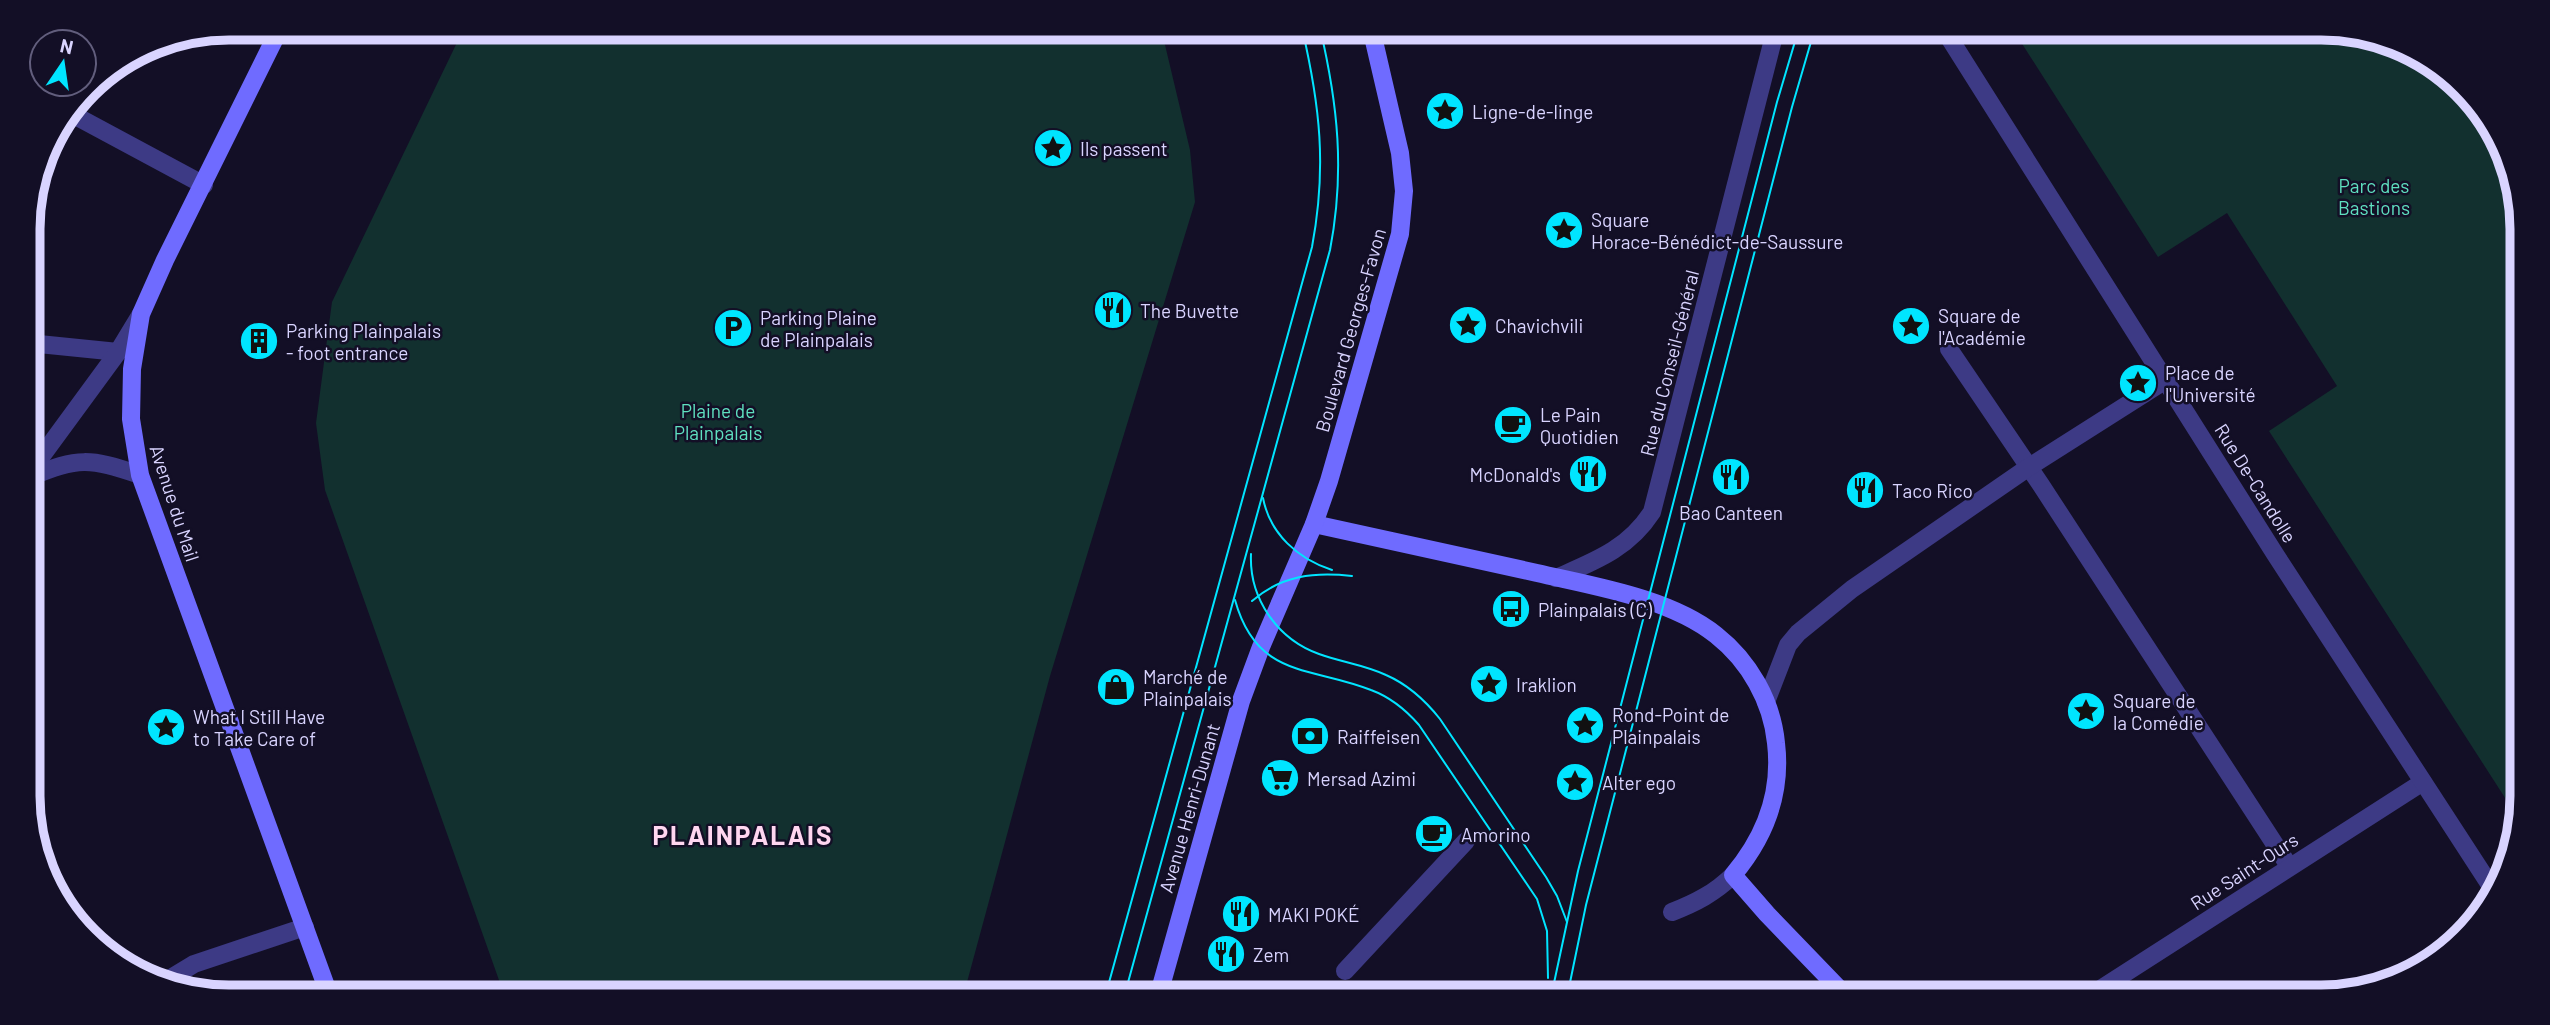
<svg xmlns="http://www.w3.org/2000/svg" width="2550" height="1025" font-family="Barlow,sans-serif">
<style>
.green{fill:#12302f}
.lines{fill:none;stroke-linecap:round;stroke-linejoin:round}
.pedestrian{stroke:#3d3a85;stroke-width:18}
.minor{stroke:#3d3a85;stroke-width:18}
.tertiary{stroke:#3d3a85;stroke-width:18}
.secondary{stroke:#6f6bff;stroke-width:18}
.tram{stroke:#00e5ff;stroke-width:2}
.labels{text-anchor:middle;dominant-baseline:central;stroke-width:5;stroke-linejoin:round;paint-order:stroke}
.poi-label{font-size:19px;fill:#d9d4ff;stroke:#130f26;text-anchor:start}
.park-label{font-size:19px;fill:#5fe0c0;stroke:#130f26}
.street-label{font-size:19px;fill:#d9d4ff;stroke:#130f26}
.district-label{font-size:26px;font-weight:bold;letter-spacing:2px;fill:#ffd6f0;stroke:#130f26}
.rim{fill:none;stroke:#d9d4ff;stroke-width:9}
</style>
<rect width="100%" height="100%" fill="#130f26"/>
<!-- green -->
<g class="green">
<path d="M464 28H1161L1190 150 1195 202 1050 676 963 997H505L325 490 316 423 332 302Z"/>
<path d="M2012 28H2321L2386 39 2480 106 2520 202 2522 796 2518 818 2269 431 2337 386 2227 213 2158 257Z"/>
</g>
<g class="lines">
<!-- pedestrian -->
<path class="pedestrian" d="M1345 971 1466 841"/>
<!-- minor -->
<g class="minor">
<path d="M70 113 204 185"/>
<path d="M29 343 118 352"/>
<path d="M1949 349 2041 485 2289 866"/>
<path d="M1556 578C1595 561 1628 549 1652 512L1776 28"/>
<path d="M1766 702 1788 645 1798 633 1852 589 2029 467 2166 380"/>
<path d="M1672 912C1695 903 1715 893 1733 875"/>
<path d="M161 984 194 964 305 927"/>
<path d="M2088 997 2423 782"/>
</g>
<!-- tertiary -->
<g class="tertiary">
<path d="M1943 28 2275 554 2492 888"/>
<path d="M30 472 118 352 141 314"/>
<path d="M30 477C79 457 89 458 140 475"/>
</g>
<!-- secondary -->
<g class="secondary">
<path d="M280 28 165 260 141 314 132 369 131 419 140 475 330 997"/>
<path d="M1314 524C1388 540 1462 556 1537 573 1593 586 1670 598 1716 635 1749 661 1772 701 1776 743 1782 793 1765 837 1733 875L1767 914 1847 997"/>
<path d="M1158 997 1241 701 1261 647 1314 524 1329 481 1400 234 1404 191 1400 153 1371 28"/>
</g>
<!-- tram -->
<g class="tram">
<path d="M1263 498C1270 534 1298 559 1332 570"/>
<path d="M1251 554C1249 598 1277 639 1319 654 1341 662 1365 665 1386 675 1409 685 1425 700 1440 719L1546 877 1557 896 1567 922"/>
<path d="M1235 600C1257 679 1311 666 1371 690 1390 697 1406 710 1419 725L1537 899 1547 931 1548 978"/>
<path d="M1252 601C1282 575 1314 572 1352 576"/>
<path d="M1105 997 1312 247C1327 167 1320 106 1302 28"/>
<path d="M1124 997 1330 250C1345 172 1338 105 1320 28"/>
<path d="M1551 997 1578 871 1777 102 1799 28"/>
<path d="M1567 997 1586 905 1792 107 1815 28"/>
</g>
</g>
<!-- icons -->
<defs>
<g id="sight-disc" transform="scale(2.0125)"><circle r="9.5" fill="#00e5ff" stroke="#130f26"/><path d="M0-6L1.8-2.2L6-1.7L2.9 1.2L3.7 5.4L0 3.3L-3.7 5.4L-2.9 1.2L-6-1.7L-1.8-2.2Z" fill="#111"/></g>
<g id="restaurant-disc" transform="scale(2.0125)"><circle r="9.5" fill="#00e5ff" stroke="#130f26"/><path d="M-5-6h1v4h1v-4h1v4h1v-4h1v5L-1.5 .5V6h-2V.5L-5-1ZM5-6V6H3V1.5H1.5Q1.5-4 5-6Z" fill="#111"/></g>
<g id="parking-disc" transform="scale(2.0125)"><circle r="9.5" fill="#00e5ff" stroke="#130f26"/><path d="M-3.5-5.5H1a3.5 3.5 0 0 1 0 7H-1V5.5H-3.5ZM-1-3.4V-.6H.8a1.4 1.4 0 0 0 0-2.8Z" fill="#111"/></g>
<g id="building-disc" transform="scale(2.0125)"><circle r="9.5" fill="#00e5ff" stroke="#130f26"/><path d="M-4-6H4V6H1V3H-1V6H-4ZM-2.5-4.3h1.7v1.8h-1.7ZM.8-4.3h1.7v1.8H.8ZM-2.5-1h1.7V.8h-1.7ZM.8-1h1.7V.8H.8Z" fill="#111"/></g>
<g id="cafe-disc" transform="scale(2.0125)"><circle r="9.5" fill="#00e5ff" stroke="#130f26"/><path d="M-5.5-4.5H6V0H3Q3 3.5 0 3.5H-2.5Q-5.5 3.5-5.5 0ZM3-3.2v2h1.7v-2ZM-6 4.5H4V6H-6Z" fill="#111"/></g>
<g id="bus-disc" transform="scale(2.0125)"><circle r="9.5" fill="#00e5ff" stroke="#130f26"/><path d="M-5-6H5V4H4V6H2V4H-2V6H-4V4H-5ZM-3.5-4V0h7V-4ZM-3.5 1.2v1.5H-2V1.2ZM2 1.2v1.5H3.5V1.2Z" fill="#111"/></g>
<g id="shop-disc" transform="scale(2.0125)"><circle r="9.5" fill="#00e5ff" stroke="#130f26"/><path d="M-5-2.5h2.3a2.7 3.5 0 0 1 5.4 0H5L5.5 6h-11ZM-1.5-2.5h3a1.5 2.3 0 0 0-3 0Z" fill="#111"/></g>
<g id="bank-disc" transform="scale(2.0125)"><circle r="9.5" fill="#00e5ff" stroke="#130f26"/><path d="M-6-4H6V4H-6ZM0-2.3a2.3 2.3 0 1 0 0 4.6a2.3 2.3 0 1 0 0-4.6Z" fill="#111"/></g>
<g id="supermarket-disc" transform="scale(2.0125)"><circle r="9.5" fill="#00e5ff" stroke="#130f26"/><path d="M-6-5.5h2.5l.6 2H6L4.5 2H-2.5L-4.4-4H-6ZM-1.5 3.2a1.3 1.3 0 1 0 .1 0ZM3 3.2a1.3 1.3 0 1 0 .1 0Z" fill="#111"/></g>
</defs>
<g fill-rule="evenodd">
<use href="#sight-disc" x="1445" y="111"/>
<use href="#sight-disc" x="1053" y="148"/>
<use href="#sight-disc" x="1564" y="230"/>
<use href="#restaurant-disc" x="1113" y="310"/>
<use href="#sight-disc" x="1468" y="325"/>
<use href="#sight-disc" x="1911" y="326"/>
<use href="#parking-disc" x="733" y="328"/>
<use href="#building-disc" x="259" y="341"/>
<use href="#sight-disc" x="2138" y="383"/>
<use href="#cafe-disc" x="1513" y="425"/>
<use href="#restaurant-disc" x="1588" y="474"/>
<use href="#restaurant-disc" x="1731" y="477"/>
<use href="#restaurant-disc" x="1865" y="490"/>
<use href="#bus-disc" x="1511" y="609"/>
<use href="#sight-disc" x="1489" y="684"/>
<use href="#shop-disc" x="1116" y="687"/>
<use href="#sight-disc" x="2086" y="711"/>
<use href="#sight-disc" x="1585" y="725"/>
<use href="#sight-disc" x="166" y="727"/>
<use href="#bank-disc" x="1310" y="736"/>
<use href="#supermarket-disc" x="1280" y="778"/>
<use href="#sight-disc" x="1575" y="782"/>
<use href="#cafe-disc" x="1434" y="834"/>
<use href="#restaurant-disc" x="1241" y="914"/>
<use href="#restaurant-disc" x="1226" y="954"/>
</g>
<g class="labels">
<!-- poi labels -->
<g class="poi-label">
<text x="1472" y="111">Ligne-de-linge</text>
<text x="1080" y="148">Ils passent</text>
<text x="1591" y="219">Square<tspan x="1591" dy="22">Horace-Bénédict-de-Saussure</tspan></text>
<text x="1140" y="310">The Buvette</text>
<text x="1938" y="315">Square de<tspan x="1938" dy="22">l'Académie</tspan></text>
<text x="760" y="317">Parking Plaine<tspan x="760" dy="22">de Plainpalais</tspan></text>
<text x="1495" y="325">Chavichvili</text>
<text x="286" y="330">Parking Plainpalais<tspan x="286" dy="22">- foot entrance</tspan></text>
<text x="2165" y="372">Place de<tspan x="2165" dy="22">l'Université</tspan></text>
<text x="1540" y="414">Le Pain<tspan x="1540" dy="22">Quotidien</tspan></text>
<text x="1561" y="474" text-anchor="end">McDonald's</text>
<text x="1892" y="490">Taco Rico</text>
<text x="1731" y="512" text-anchor="middle">Bao Canteen</text>
<text x="1538" y="609">Plainpalais (C)</text>
<text x="1143" y="676">Marché de<tspan x="1143" dy="22">Plainpalais</tspan></text>
<text x="1516" y="684">Iraklion</text>
<text x="2113" y="700">Square de<tspan x="2113" dy="22">la Comédie</tspan></text>
<text x="1612" y="714">Rond-Point de<tspan x="1612" dy="22">Plainpalais</tspan></text>
<text x="193" y="716">What I Still Have<tspan x="193" dy="22">to Take Care of</tspan></text>
<text x="1337" y="736">Raiffeisen</text>
<text x="1307" y="778">Mersad Azimi</text>
<text x="1602" y="782">Alter ego</text>
<text x="1461" y="834">Amorino</text>
<text x="1268" y="914">MAKI POKÉ</text>
<text x="1253" y="954">Zem</text>
</g>
<!-- park labels -->
<g class="park-label">
<text x="2374" y="185">Parc des<tspan x="2374" dy="22">Bastions</tspan></text>
<text x="718" y="410">Plaine de<tspan x="718" dy="22">Plainpalais</tspan></text>
</g>
<!-- street labels -->
<g class="street-label">
<text transform="translate(1350 330) rotate(-74)">Boulevard Georges-Favon</text>
<text transform="translate(1669 363) rotate(-76)">Rue du Conseil-Général</text>
<text transform="translate(2256 483) rotate(58)">Rue De-Candolle</text>
<text transform="translate(175 503) rotate(72)">Avenue du Mail</text>
<text transform="translate(1189 808) rotate(-74)">Avenue Henri-Dunant</text>
<text transform="translate(2244 871) rotate(-33)">Rue Saint-Ours</text>
</g>
<!-- district labels -->
<g class="district-label">
<text x="743" y="834">PLAINPALAIS</text>
</g>
</g>
<!-- crop -->
<path d="M0 0H2550V1025H0ZM229 40H2321A189 189 0 0 1 2510 229V796A189 189 0 0 1 2321 985H229A189 189 0 0 1 40 796V229A189 189 0 0 1 229 40Z" fill="#130f26" fill-rule="evenodd"/>
<path class="rim" d="M229 40H2321A189 189 0 0 1 2510 229V796A189 189 0 0 1 2321 985H229A189 189 0 0 1 40 796V229A189 189 0 0 1 229 40Z"/>
<!-- north arrow -->
<g transform="translate(63 63) rotate(13)"><circle r="33" fill="#130f26" stroke="#625e7d" stroke-width="2"/>
<path d="M0-5L12 26L0 18L-12 26Z" fill="#00e5ff"/>
<text y="-10" font-size="19" font-weight="bold" text-anchor="middle" fill="#d9d4ff">N</text>
</g>
</svg>
